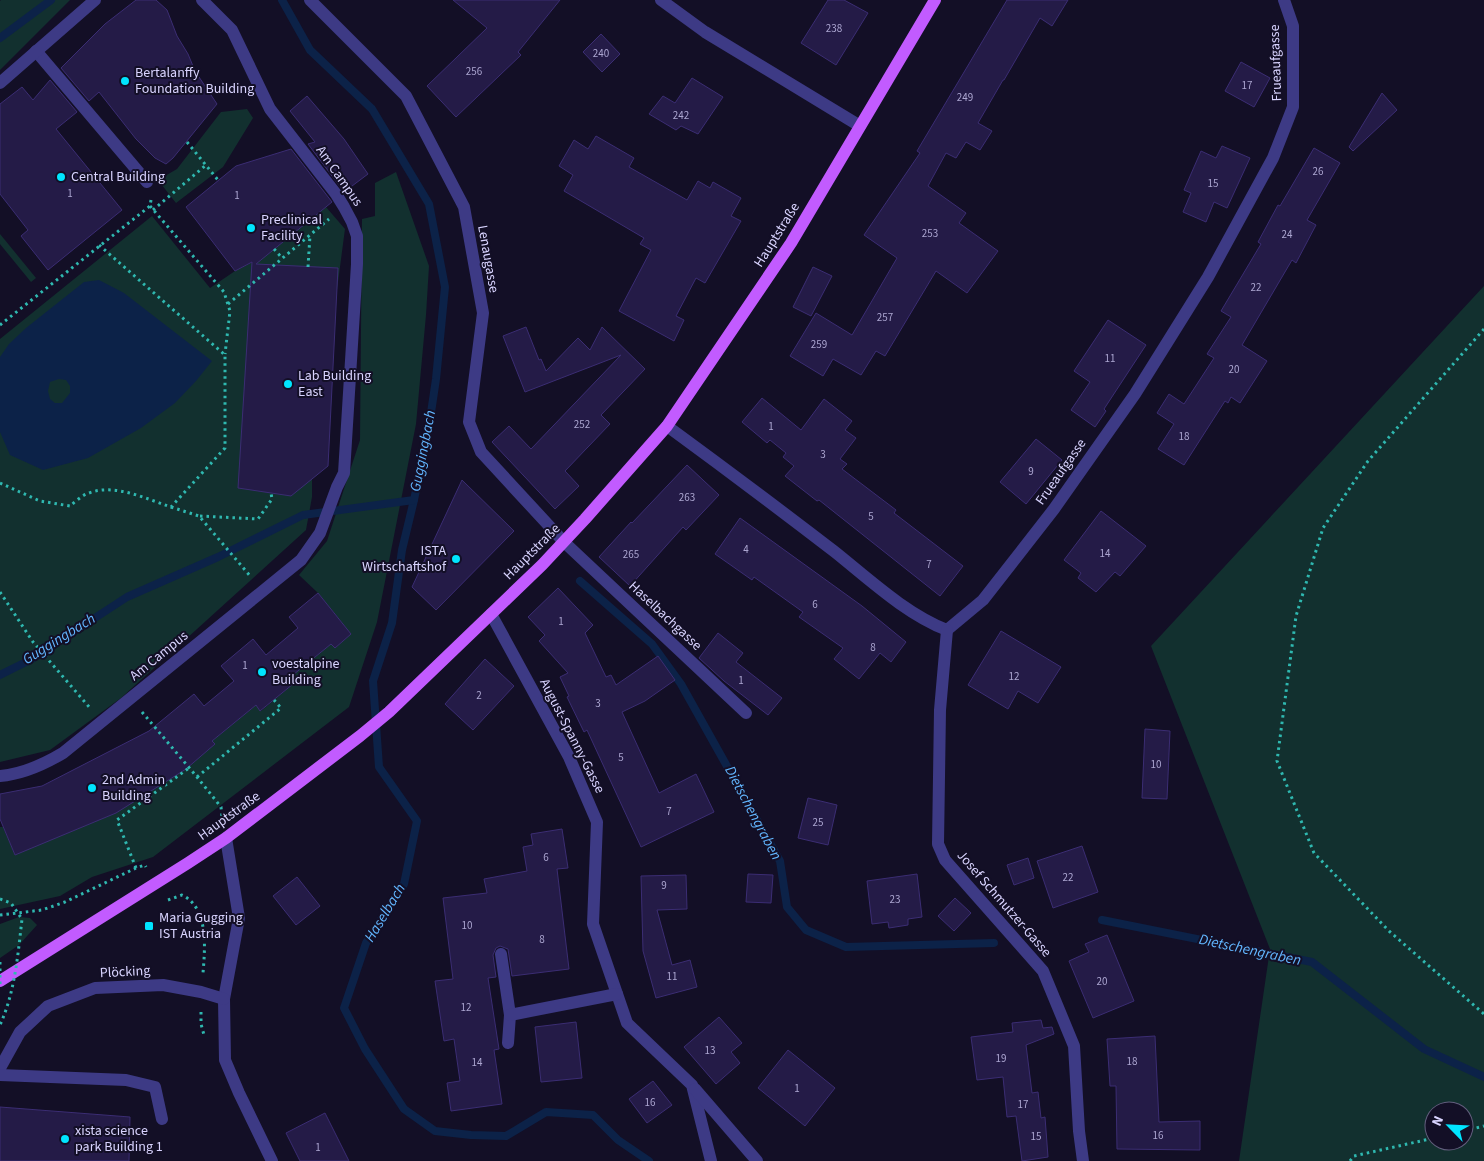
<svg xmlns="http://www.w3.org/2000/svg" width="1484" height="1161" font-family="'Source Sans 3',sans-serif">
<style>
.green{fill:#12302f;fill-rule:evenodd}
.water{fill:#0c2248;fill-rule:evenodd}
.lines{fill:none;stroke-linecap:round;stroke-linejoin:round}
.stream{stroke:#0c2248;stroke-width:8}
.building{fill:#241b47;stroke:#3b2d73}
.path{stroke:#2fb8b0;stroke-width:3;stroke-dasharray:2.5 4;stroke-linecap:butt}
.minor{stroke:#3d3a85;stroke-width:12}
.major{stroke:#c25bff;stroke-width:12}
.path-bridge{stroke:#2fb8b0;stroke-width:3;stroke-dasharray:2.5 4;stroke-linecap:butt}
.poi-dot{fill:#00e5ff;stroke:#130f26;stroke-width:2}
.labels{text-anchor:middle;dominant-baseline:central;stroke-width:4;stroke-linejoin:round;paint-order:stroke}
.number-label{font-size:11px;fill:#aca6d1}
.street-label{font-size:14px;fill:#d9d4ff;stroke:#130f26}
.poi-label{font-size:14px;fill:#d9d4ff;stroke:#130f26;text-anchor:start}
.water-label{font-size:15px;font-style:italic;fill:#62b6ff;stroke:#130f26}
</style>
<rect width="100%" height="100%" fill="#130f26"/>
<!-- green -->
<g class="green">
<path d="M1 0H70L0 70V1Z"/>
<path d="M247 109 253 118 223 167 176 203 158 180 177 169 221 112Z"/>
<path d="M396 172 429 266 426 315 416 424 377 622 349 707 153 857 92 877 60 896 0 909V827H3L15 855 214 744 212 741 256 705 261 711 293 684 288 679 331 644 335 648 351 634 318 593 299 575 327 541 360 440 362 219 375 216V183Z"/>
<path d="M326 207 345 229 312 479V497L306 530 121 698 50 750 0 762V339L152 216 210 288 235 271 268 254Z"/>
<path d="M0 234 36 278 31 282 0 244Z"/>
<path d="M1484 286V1161H1239L1270 949 1151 646ZM1434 1111H1464V1141H1434Z"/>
<path d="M19 917 30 918 37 925 19 945 0 958V924Z"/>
</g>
<!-- water -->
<path class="water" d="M99 280 124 293 212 361 196 381 175 403 141 428 88 458 43 470 10 455 0 432V357L9 344 26 328 84 282ZM59 379 66 380 70 386V393L62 403H55L50 399 48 391 50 382Z"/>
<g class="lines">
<!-- stream -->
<g class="stream">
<path d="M0 38 51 0"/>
<path d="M414 500 402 550 392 623 373 681 379 767 417 821 404 884 366 943 344 1008 365 1049 404 1109 435 1131 471 1135 506 1136 546 1112 593 1115 618 1140 649 1161"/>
<path d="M580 581 652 644 681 684 780 861 787 907 806 930 846 947 994 943"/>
<path d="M0 675 32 659 127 597 218 557 303 515 414 500 429 426 436 379 445 287 429 204 372 109 310 50 282 0"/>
<path d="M1102 920 1312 962 1424 1049 1484 1077"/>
</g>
</g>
<!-- building -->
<g class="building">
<path d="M136 0H156L167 10 177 36 188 54 195 71 217 104 173 158 166 164 155 158 136 139 99 92 89 101 61 68 105 24Z"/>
<path d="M453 0H560L518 52 521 55 456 117 427 86 487 28Z"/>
<path d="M828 0H844L868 13 836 65 801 43Z"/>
<path d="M1007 0H1068L1052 26 1040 18 1004 80H1003L978 123 992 131 980 150 966 142 956 158 946 153 928 186 966 213 959 223 998 251 967 293 936 271 885 356 876 351 861 375 833 359 823 376 790 356 816 313 852 335 897 258 864 235 920 153 917 151Z"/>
<path d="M601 34 620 54 602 72 583 52Z"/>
<path d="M1241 62 1270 78 1254 107 1225 91Z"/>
<path d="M692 78 723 97 698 134 681 126 676 130 649 114 663 96 675 103Z"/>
<path d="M50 80 77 112 56 129 122 210 48 270 21 236 28 230 0 194V104L22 87 33 100Z"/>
<path d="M1382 93 1397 110 1353 151 1349 147Z"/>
<path d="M307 96 344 139 368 174 344 192 308 144 315 142 290 111Z"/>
<path d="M596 136 634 158 629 167 687 200 698 181 710 188 713 182 741 198 731 216 741 221 705 283 696 278 676 316 684 320 674 341 619 311 651 250 640 244 644 238 564 191 573 175 559 166 574 140 588 149Z"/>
<path d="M1222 146 1250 158 1227 208 1214 202 1206 222 1183 212 1191 193 1184 190 1201 151 1216 158Z"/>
<path d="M1314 148 1340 163 1307 220 1316 225 1296 263 1292 260 1242 345 1267 361 1240 403 1231 397 1228 403 1225 401 1184 465 1158 449 1174 424 1157 413 1169 394 1184 404 1214 358 1207 354 1231 317 1221 311 1261 244 1258 242 1278 205 1280 206Z"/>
<path d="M291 149 332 202 256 264 338 268 328 466 291 496 238 488 252 262 235 271 186 207 236 166Z"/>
<path d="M813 267 832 276 811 316 793 307Z"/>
<path d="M1108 320 1146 345 1104 409 1106 411 1095 427 1071 410 1090 382 1074 371Z"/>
<path d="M526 327 539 360 541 359 546 371 578 338 590 350 602 327 645 369 601 415 610 424 565 471 579 486 555 509 492 442 509 426 531 449 621 355 525 392 503 336Z"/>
<path d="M762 398 801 430 824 399 852 421 845 430 856 438 840 459 847 464 842 469 896 510 894 513 963 566 940 596 819 500 817 501 785 476 794 466 783 457 786 453 770 440 767 443 742 422Z"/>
<path d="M1036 439 1062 460 1026 504 1000 482Z"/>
<path d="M687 465 719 495 686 530 683 527 630 586 599 557 631 522 632 523Z"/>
<path d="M462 480 514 531 436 610 412 587Z"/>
<path d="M1101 511 1146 546 1120 576 1115 572 1096 592 1078 578 1081 573 1064 560Z"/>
<path d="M740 518 862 606 906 642 891 662 880 653 859 679 834 659 843 648 799 617 803 612 754 577 752 580 715 554Z"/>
<path d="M558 588 593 625 585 633 606 677 611 675 616 685 658 656 675 680 645 701 622 712 659 793 696 774 714 812 641 847 587 730 584 732 567 697 569 696 560 677 568 673 539 641 545 635 528 617Z"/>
<path d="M318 593 351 634 335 648 331 644 288 679 293 684 260 711 256 705 212 741 215 744 186 769 116 813 15 855 0 819V794L42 786 149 731 194 694 204 706 234 681 221 666 253 639 266 655 298 628 289 617Z"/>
<path d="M1001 631 1061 667 1038 703 1018 691 1008 709 968 685Z"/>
<path d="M718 633 743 653 736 662 782 698 768 715 724 681 699 658Z"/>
<path d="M485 659 514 686 473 730 445 704Z"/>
<path d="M1145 729 1170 731 1167 799 1142 798Z"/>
<path d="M808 798 837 805 828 845 798 838Z"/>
<path d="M562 829 568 868 557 869 569 969 512 976 508 949 500 946 496 948 493 955 496 977 488 978 499 1049 494 1050 502 1104 451 1111 447 1083 460 1081 454 1039 444 1041 435 981 453 979 443 898 487 893 484 879 527 871 523 847 533 845 531 834Z"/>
<path d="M1082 846 1098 892 1053 908 1037 861Z"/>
<path d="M1028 858 1034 878 1014 885 1007 865Z"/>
<path d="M748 874 773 875 771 903 746 902Z"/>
<path d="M917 874 922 917 908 919V925L889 928 888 922 872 924 867 881Z"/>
<path d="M686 875 687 909 657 910 672 965 690 960 697 987 656 998 643 951 641 876Z"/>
<path d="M297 877 320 906 296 925 273 896Z"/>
<path d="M955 898 971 913 954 931 938 916Z"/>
<path d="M1107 935 1134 1001 1093 1018 1069 961 1089 952 1085 944Z"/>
<path d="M719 1017 742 1043 731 1052 740 1063 716 1084 684 1047Z"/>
<path d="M1041 1020 1043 1028 1052 1027 1054 1034 1026 1045 1032 1093 1038 1092 1041 1118 1045 1117 1048 1157 1022 1161 1016 1116 1007 1117 1003 1077 977 1080 971 1037 1013 1032 1012 1023Z"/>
<path d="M576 1022 582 1078 541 1082 535 1027Z"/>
<path d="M1155 1036 1159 1122 1200 1121V1150L1117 1149 1116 1086H1110L1107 1039Z"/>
<path d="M788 1050 835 1088 805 1126 758 1088Z"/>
<path d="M653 1081 672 1105 647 1123 629 1099Z"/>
<path d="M0 1107 130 1117 129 1161H0Z"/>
<path d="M325 1113 349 1161H300L286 1133Z"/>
</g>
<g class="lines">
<!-- path -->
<g class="path">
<path d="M187 142 218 180"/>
<path d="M150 206 224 292 230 311 225 354"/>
<path d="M153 210 206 165"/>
<path d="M274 249 282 258"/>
<path d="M308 267 310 235"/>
<path d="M228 304 329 219"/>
<path d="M0 325 150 206 151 200"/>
<path d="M1484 329 1368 461 1323 528 1296 616 1277 761 1314 853 1389 931 1484 1014"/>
<path d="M0 483 40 501 70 506C75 502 82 495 89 493 115 483 146 499 171 507L225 448V355L99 245"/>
<path d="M171 507 199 516 251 577"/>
<path d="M200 516 258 519 272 499 271 493"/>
<path d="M0 592 33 642 90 708"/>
<path d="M142 712 197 777 221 807 222 817"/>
<path d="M197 777 281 708 274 700"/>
<path d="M136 868 117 820 189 768"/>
<path d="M168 900 182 895C209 908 205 948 203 973"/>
<path d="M0 915 42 910 65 902 136 868 145 865 146 867"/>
<path d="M201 1012V1024L204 1035"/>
<path d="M1464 1131 1484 1126"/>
<path d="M1350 1161 1354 1156 1434 1138"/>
</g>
<!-- minor -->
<g class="minor">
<path d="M310 0 406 96 464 207 483 313 469 422 481 452 564 542 746 713"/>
<path d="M661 0 705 32 860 126"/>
<path d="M36 51 147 182"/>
<path d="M0 83 95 0"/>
<path d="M667 426C723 467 779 509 835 552 870 580 906 614 947 630L983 600 1054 509 1135 394 1208 277 1273 158 1293 107V26L1284 0"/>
<path d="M491 614 569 757 597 822 593 924 627 1023 692 1085 711 1161"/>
<path d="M947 630 940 710 938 844 945 860 1043 971 1074 1046 1079 1131 1083 1161"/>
<path d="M0 776C23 774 43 765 63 753L301 560 320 533 337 487 344 473 357 264V236L352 222 344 207 336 194 270 109 232 30 202 0"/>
<path d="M226 838 239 918 224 999 225 1060 239 1093 272 1161"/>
<path d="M501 954 510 1015 508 1043"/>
<path d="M510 1015 617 994"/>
<path d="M0 1068 20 1032 48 1006 95 988 163 985 201 992 224 999"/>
<path d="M0 1075 126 1080 155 1087 162 1119"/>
<path d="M695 1089 757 1161"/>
</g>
<!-- major -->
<path class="major" d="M0 981 188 863 226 838 360 736 389 712 542 565 585 519 667 426 791 243 935 0"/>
<!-- path-bridge -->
<g class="path-bridge">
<path d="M0 899 11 903 22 919C18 954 15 992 0 1025"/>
<path d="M0 962V987"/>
</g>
</g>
<!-- markers -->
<g class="poi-dot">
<circle cx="125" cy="81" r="5"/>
<circle cx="61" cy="177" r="5"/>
<circle cx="251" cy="228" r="5"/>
<circle cx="288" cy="384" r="5"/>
<circle cx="456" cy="559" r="5"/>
<circle cx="262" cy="672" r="5"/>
<circle cx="92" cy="788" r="5"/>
<rect x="144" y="921" width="10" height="10" rx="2.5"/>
<circle cx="65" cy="1139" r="5"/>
</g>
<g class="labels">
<!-- number labels -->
<g class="number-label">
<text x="834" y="28">238</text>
<text x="601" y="53">240</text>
<text x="474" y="71">256</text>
<text x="1247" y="85">17</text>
<text x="965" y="97">249</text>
<text x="681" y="115">242</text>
<text x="1318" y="171">26</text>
<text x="1213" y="183">15</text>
<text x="70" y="193">1</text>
<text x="237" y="195">1</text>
<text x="930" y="233">253</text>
<text x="1287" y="234">24</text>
<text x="1256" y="287">22</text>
<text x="885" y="317">257</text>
<text x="819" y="344">259</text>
<text x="1110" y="358">11</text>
<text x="1234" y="369">20</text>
<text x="582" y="424">252</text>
<text x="771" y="426">1</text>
<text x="1184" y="436">18</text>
<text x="823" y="454">3</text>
<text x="1031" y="471">9</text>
<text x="687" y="497">263</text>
<text x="871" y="516">5</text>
<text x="746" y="549">4</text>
<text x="1105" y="553">14</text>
<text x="631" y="554">265</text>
<text x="929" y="564">7</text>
<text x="815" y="604">6</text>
<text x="561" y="621">1</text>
<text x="873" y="647">8</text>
<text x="245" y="665">1</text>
<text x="1014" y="676">12</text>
<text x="741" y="680">1</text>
<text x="479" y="695">2</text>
<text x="598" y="703">3</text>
<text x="621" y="757">5</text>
<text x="1156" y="764">10</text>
<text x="669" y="811">7</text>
<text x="818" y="822">25</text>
<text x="546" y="857">6</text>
<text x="1068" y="877">22</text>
<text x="664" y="885">9</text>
<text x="895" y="899">23</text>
<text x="467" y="925">10</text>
<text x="542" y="939">8</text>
<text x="672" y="976">11</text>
<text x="1102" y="981">20</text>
<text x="466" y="1007">12</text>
<text x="710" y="1050">13</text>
<text x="1001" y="1058">19</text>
<text x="1132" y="1061">18</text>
<text x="477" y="1062">14</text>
<text x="797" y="1088">1</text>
<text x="650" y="1102">16</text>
<text x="1023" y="1104">17</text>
<text x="1158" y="1135">16</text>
<text x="1036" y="1136">15</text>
<text x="318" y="1147">1</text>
</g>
<!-- street labels -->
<g class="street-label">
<text transform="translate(1276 63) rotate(-92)">Frueaufgasse</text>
<text transform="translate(339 176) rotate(55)">Am Campus</text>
<text transform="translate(777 235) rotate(-58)">Hauptstraße</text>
<text transform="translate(488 259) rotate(80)">Lenaugasse</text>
<text transform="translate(1061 472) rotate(-55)">Frueaufgasse</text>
<text transform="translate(532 552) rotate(-45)">Hauptstraße</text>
<text transform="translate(665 616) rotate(43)">Haselbachgasse</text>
<text transform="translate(159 656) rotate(-39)">Am Campus</text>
<text transform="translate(572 736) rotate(63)">August-Spanny-Gasse</text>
<text transform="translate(229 816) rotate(-36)">Hauptstraße</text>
<text transform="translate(1004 904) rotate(49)">Josef Schmutzer-Gasse</text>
<text transform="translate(125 972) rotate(-3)">Plöcking</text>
</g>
<!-- poi labels -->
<g class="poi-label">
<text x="135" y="73">Bertalanffy<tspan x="135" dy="16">Foundation Building</tspan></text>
<text x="71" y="177">Central Building</text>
<text x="261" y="220">Preclinical<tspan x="261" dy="16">Facility</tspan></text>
<text x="298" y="376">Lab Building<tspan x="298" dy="16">East</tspan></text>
<text x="446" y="551" text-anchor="end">ISTA<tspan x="446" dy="16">Wirtschaftshof</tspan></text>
<text x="272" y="664">voestalpine<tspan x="272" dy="16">Building</tspan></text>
<text x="102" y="780">2nd Admin<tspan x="102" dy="16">Building</tspan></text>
<text x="159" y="918">Maria Gugging<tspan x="159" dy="16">IST Austria</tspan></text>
<text x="75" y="1131">xista science<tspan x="75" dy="16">park Building 1</tspan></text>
</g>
<!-- water labels -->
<g class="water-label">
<text transform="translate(423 451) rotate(-79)">Guggingbach</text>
<text transform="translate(59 639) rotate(-32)">Guggingbach</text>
<text transform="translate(753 813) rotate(62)">Dietschengraben</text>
<text transform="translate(385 913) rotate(-59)">Haselbach</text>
<text transform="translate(1250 950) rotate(12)">Dietschengraben</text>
</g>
</g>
<!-- north arrow -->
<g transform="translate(1449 1126) rotate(294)"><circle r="24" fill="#130f26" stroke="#625e7d"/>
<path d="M0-4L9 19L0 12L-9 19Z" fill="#00e5ff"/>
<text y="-8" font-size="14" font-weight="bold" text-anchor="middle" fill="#d9d4ff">N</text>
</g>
</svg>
